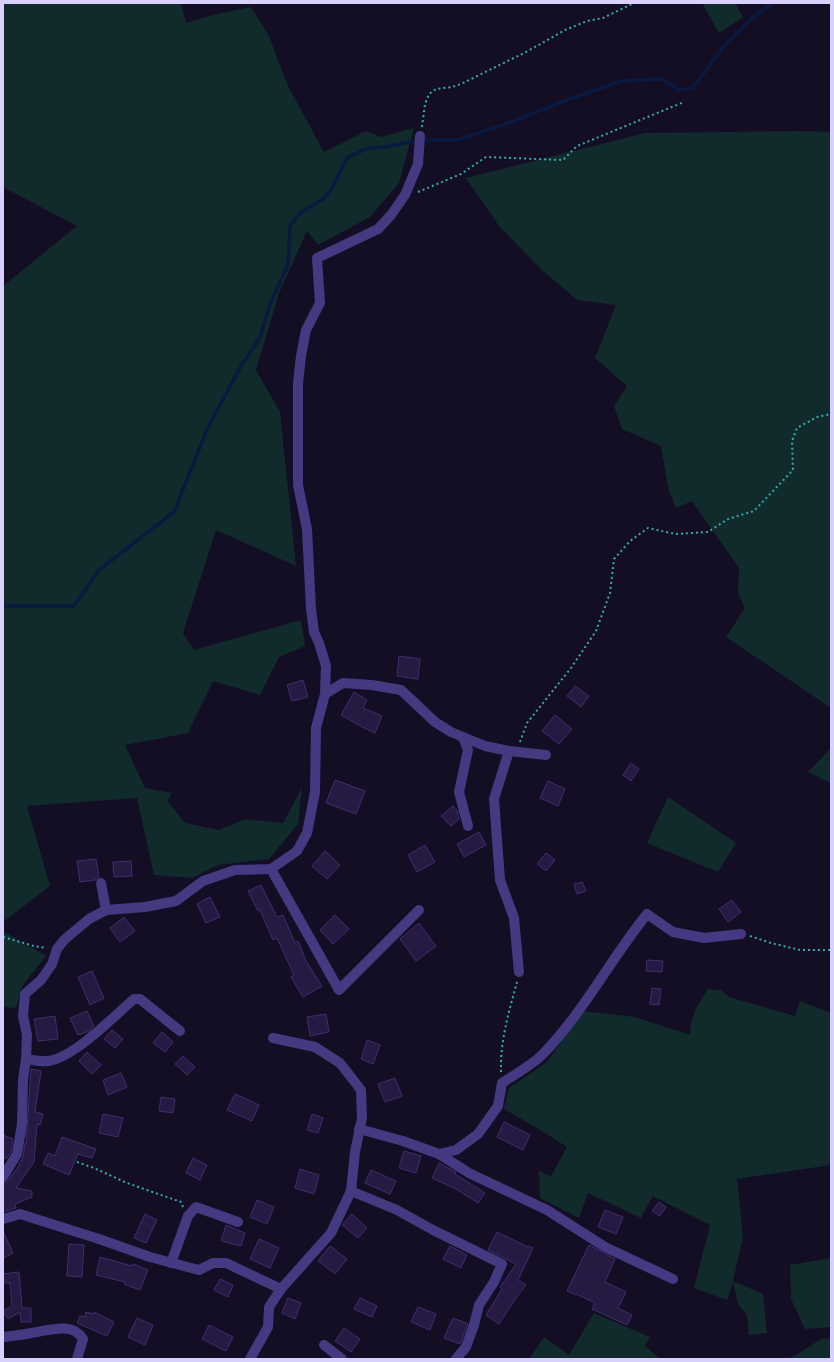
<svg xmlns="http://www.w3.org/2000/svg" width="834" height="1362" font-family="Inter,sans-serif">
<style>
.green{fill:#112b2c}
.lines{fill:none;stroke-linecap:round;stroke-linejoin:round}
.stream{stroke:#0a193f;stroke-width:3.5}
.building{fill:#261a43;stroke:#402d6f}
.path{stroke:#30afb3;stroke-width:2;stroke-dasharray:2 3;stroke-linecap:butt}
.minor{stroke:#433a81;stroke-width:10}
</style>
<rect width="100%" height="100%" fill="#130e23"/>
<!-- green -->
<g class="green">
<path d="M3 3H181L186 23 217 14 251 7 269 36 282 71 289 88 324 152 366 131 381 137 414 128 399 183 370 217 318 245 307 231 279 293 256 370 280 412 296 566 216 530 183 633 194 650 301 620 305 646 279 657 260 695 213 681 188 733 125 745 145 788 172 793 167 800 185 823 219 830 245 819 283 823 302 788 298 824 269 859 218 865 192 878 154 875 137 798 27 806 50 886 3 922V286L77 226 3 187Z"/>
<path d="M702 3H735L743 17 719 33Z"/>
<path d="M798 131 831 132V708L726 637 745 608 738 593 739 568 692 501 676 508 668 488 661 446 622 429 614 406 627 386 595 358 616 305 577 300 543 271 499 226 466 178 645 133Z"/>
<path d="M831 748V783L808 772Z"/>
<path d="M668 797 736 843 718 872 647 843Z"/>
<path d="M3 931 46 956 22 986 16 1008 3 1007Z"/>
<path d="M708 989 721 990 729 997 795 1016 800 1001 831 1013V1165L737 1179 743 1237 733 1281 763 1294 767 1333 749 1335 747 1315 738 1304 733 1282 727 1300 694 1288 710 1225 653 1196 641 1218 588 1193 579 1218 540 1198 539 1171 551 1176 567 1147 542 1131 504 1109 509 1088 547 1062 582 1011 635 1017 690 1035 691 1023 696 1008Z"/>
<path d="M831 1258V1327L805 1329 791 1299 790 1265Z"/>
<path d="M594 1313 650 1337 645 1346 658 1357 657 1359H529L544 1337 569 1355Z"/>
<path d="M831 1338V1359H780L793 1357 821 1339Z"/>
</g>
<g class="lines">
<!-- stream -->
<g class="stream">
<path d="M424 140H458L511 122 575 97 622 81 663 79 678 90 693 88 723 47 752 18 774 3"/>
<path d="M3 606H74L99 570 174 512 208 427 241 366 260 338 270 304 288 264 290 226 299 214 324 198 332 188 347 158 368 148 384 147 416 141"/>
</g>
</g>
<!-- building -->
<g class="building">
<path d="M399 656 420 659 418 679 397 676Z"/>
<path d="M303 680 308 697 292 701 287 685Z"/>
<path d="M575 686 589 696 581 707 567 696Z"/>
<path d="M354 692 367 700 363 708 382 716 375 733 362 727 341 715Z"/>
<path d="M555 715 572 729 559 744 542 731Z"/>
<path d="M631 763 639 769 631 781 623 775Z"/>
<path d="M335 780 365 791 356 814 326 803Z"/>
<path d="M548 781 565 789 558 806 540 798Z"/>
<path d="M453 806 457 810 459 819 451 826 441 816Z"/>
<path d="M479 832 486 845 464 857 457 844Z"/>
<path d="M425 845 435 862 417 872 408 855Z"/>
<path d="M325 851 340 865 327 879 312 866Z"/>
<path d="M546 853 555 860 546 871 537 864Z"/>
<path d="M96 859 99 877 95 880 80 882 77 861Z"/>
<path d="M131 861 132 876 114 877 113 862Z"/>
<path d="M582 882 586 891 577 894 574 884Z"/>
<path d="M261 885 277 917 283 915 295 943 298 941 306 961 322 986 303 997 291 977 294 975 277 938 273 940 260 910 258 911 248 891Z"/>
<path d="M210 897 220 917 206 923 197 904Z"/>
<path d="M732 900 741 912 728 922 719 909Z"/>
<path d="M335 915 349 929 333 944 320 930Z"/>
<path d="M124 917 135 931 120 942 110 928Z"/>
<path d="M419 923 436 946 416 961 400 939Z"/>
<path d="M647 960 663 961 662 972 646 971Z"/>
<path d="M92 971 104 998 90 1005 78 977Z"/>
<path d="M652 988 661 989 659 1005 650 1004Z"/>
<path d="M87 1011 94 1026 89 1031 78 1035 70 1018Z"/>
<path d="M326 1014 329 1032 310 1036 307 1017Z"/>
<path d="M55 1016 58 1039 38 1041 34 1019Z"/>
<path d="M112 1030 123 1039 115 1048 104 1039Z"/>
<path d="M162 1032 173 1042 165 1052 153 1043Z"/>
<path d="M367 1040 380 1045 373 1064 361 1059Z"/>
<path d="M87 1052 101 1065 92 1074 79 1061Z"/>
<path d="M183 1056 195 1067 187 1075 175 1064Z"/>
<path d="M31 1069 41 1071 35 1112 43 1114 40 1125 37 1124 34 1162 16 1188 32 1191V1197L15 1204 16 1208 3 1212V1184L8 1181 20 1164H19L23 1157 25 1143 26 1144Z"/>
<path d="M121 1073 127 1087 108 1095 103 1080Z"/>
<path d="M395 1078 402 1096 385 1102 378 1084Z"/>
<path d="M235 1094 259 1105 252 1121 227 1110Z"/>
<path d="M161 1097 175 1099 173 1113 159 1111Z"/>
<path d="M103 1114 123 1118 118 1137 99 1133Z"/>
<path d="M312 1114 323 1118 318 1133 307 1130Z"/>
<path d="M504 1122 530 1135 523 1150 497 1137Z"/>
<path d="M3 1135 13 1139 11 1152 6 1159 3 1158Z"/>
<path d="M62 1137 96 1149 92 1158 78 1154 69 1175 43 1164 48 1153 55 1156Z"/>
<path d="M404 1151 421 1156 416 1173 399 1168Z"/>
<path d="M193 1158 207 1165 200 1180 186 1173Z"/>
<path d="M439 1163 456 1172 455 1174 485 1193 478 1203 456 1189 432 1178Z"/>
<path d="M300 1169 319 1175 314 1194 295 1188Z"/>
<path d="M371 1170 396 1181 390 1194 365 1183Z"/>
<path d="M257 1200 274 1207 267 1224 250 1217Z"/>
<path d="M659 1202 666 1207 660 1216 652 1211Z"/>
<path d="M605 1210 623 1217 616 1234 598 1227Z"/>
<path d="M145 1214 157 1220 146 1243 134 1238Z"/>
<path d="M352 1214 367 1228 358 1238 342 1225Z"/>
<path d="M226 1225 245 1233 241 1246 221 1241Z"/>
<path d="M3 1231 13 1253 3 1258Z"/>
<path d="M497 1232 528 1247 529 1246 533 1248 518 1280 526 1285 516 1298 499 1324 486 1315 502 1289 500 1287 516 1264 488 1250Z"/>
<path d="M259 1239 279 1248 270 1268 250 1259Z"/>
<path d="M69 1244 84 1245 82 1277 67 1276Z"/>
<path d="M589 1245 615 1259 605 1282 626 1292 618 1308 632 1315 627 1325 592 1309 595 1303 576 1294V1295L567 1291Z"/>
<path d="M330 1246 347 1259 335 1274 318 1261Z"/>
<path d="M450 1246 467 1255 461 1268 443 1259Z"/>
<path d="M100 1257 132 1266 133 1264 148 1270 140 1290 124 1284 125 1282 96 1275Z"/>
<path d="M19 1272 22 1308H31V1322H21L20 1312 8 1319 3 1311 12 1306 10 1283H3V1274Z"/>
<path d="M220 1279 233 1285 228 1297 214 1290Z"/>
<path d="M288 1298 301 1303 295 1319 282 1313Z"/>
<path d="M360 1298 377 1306 372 1317 354 1309Z"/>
<path d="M418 1307 436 1314 430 1330 411 1322Z"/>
<path d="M86 1312 93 1314 94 1312 114 1322 107 1336 77 1323 80 1316 85 1317Z"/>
<path d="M137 1318 153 1325 145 1345 128 1337Z"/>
<path d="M453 1318 468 1324 460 1344 444 1338Z"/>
<path d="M209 1325 233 1337 226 1351 202 1339Z"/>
<path d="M344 1328 360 1339 351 1352 335 1341Z"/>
</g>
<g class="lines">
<!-- path -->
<g class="path">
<path d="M422 127 425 104 429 94 436 89 452 87 461 84 528 51 565 30 587 21 603 18 634 3"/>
<path d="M418 192 461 174 486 157 563 160 577 146 684 102"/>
<path d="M520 742 527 723 571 668 596 631 610 593 614 559 630 541 648 528 675 534 708 532 728 519 754 511 793 470 792 441 797 428 817 417 831 414"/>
<path d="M750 936 771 943 800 950H831"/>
<path d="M3 937 34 946 46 948"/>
<path d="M501 1072C500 1041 509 1011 517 982"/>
<path d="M77 1162 94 1168 127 1183 181 1202 183 1207"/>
</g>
<!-- minor -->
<g class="minor">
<path d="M325 694 343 683 372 685 401 690 435 722 451 732 485 746 509 751 546 755"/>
<path d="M463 737 468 750 459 792 468 826"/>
<path d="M509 751 494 799 500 880 514 918 519 972"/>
<path d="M271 869 339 990 419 910"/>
<path d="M101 883 106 910"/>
<path d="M26 1059C33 1060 42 1062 48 1061 74 1058 114 1016 134 999H140L180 1031"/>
<path d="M359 1129 403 1141 439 1154 469 1173 547 1210 605 1247 673 1279"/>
<path d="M439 1154 456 1150 478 1134 498 1106 502 1083C514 1075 532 1065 542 1055 583 1013 610 960 647 914L673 932 704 938 741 934"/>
<path d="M3 1177 17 1154 22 1124 23 1080 26 1059 27 1035 23 1016 25 994 41 980 52 964 57 949 64 940 89 919 106 910 145 907 176 901 203 881 235 870 271 869 297 851 307 833 315 792 316 728 325 694 326 666 319 643 314 632 311 609 307 529 298 485V383L301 356 306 330 320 303 317 258 378 229 391 215 405 195 418 164 420 136"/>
<path d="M351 1191 397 1210 433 1230 502 1264 494 1282 479 1305 474 1325 466 1347 456 1359"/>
<path d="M3 1219 20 1214 99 1239 150 1257 199 1270 213 1263H226L281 1289"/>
<path d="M171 1263 188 1216 196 1207 238 1222"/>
<path d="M3 1337C12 1336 22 1335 31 1333 47 1331 73 1321 83 1339L77 1359"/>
<path d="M324 1345 342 1359"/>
<path d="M250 1359 268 1327 269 1307 281 1289 331 1233 351 1191 355 1152 362 1118 361 1090 340 1063 315 1047 273 1038"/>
</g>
</g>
<!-- border -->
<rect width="834" height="1362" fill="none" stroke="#dad0fe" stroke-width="8"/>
</svg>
